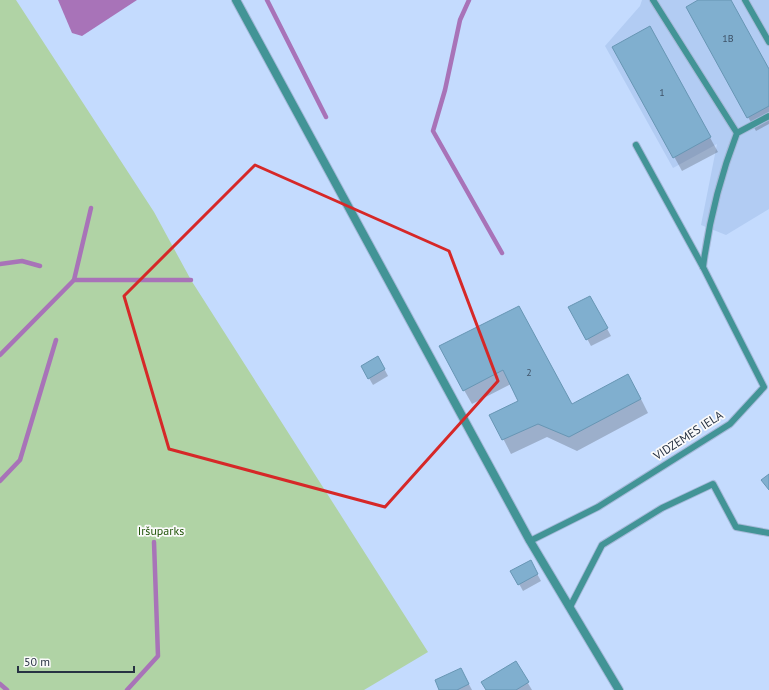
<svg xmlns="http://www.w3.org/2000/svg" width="769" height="690" font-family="'PT Sans',sans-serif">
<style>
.built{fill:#b2ccf3}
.green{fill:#b0d3a5}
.water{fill:#a873b8}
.shadow{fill:#0003}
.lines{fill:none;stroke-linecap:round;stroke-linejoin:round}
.stream{stroke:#a873b8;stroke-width:4.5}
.building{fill:#80afcf;stroke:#6796b4}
.service-casing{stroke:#a5b9d9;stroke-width:8}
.minor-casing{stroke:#a5b9d9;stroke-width:10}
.service{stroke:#429496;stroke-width:6}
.minor{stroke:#429496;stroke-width:8}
.marked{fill:none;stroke:#d62828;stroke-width:3;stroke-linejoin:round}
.labels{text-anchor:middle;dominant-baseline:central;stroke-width:3.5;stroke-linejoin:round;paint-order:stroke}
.number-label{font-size:10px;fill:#3d5166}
.street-label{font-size:12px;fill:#273243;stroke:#fafafa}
.park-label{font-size:12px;fill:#23560b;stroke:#fafafa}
</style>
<rect width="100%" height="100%" fill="#c4dbfe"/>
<!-- built -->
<path class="built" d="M642 0H769V209L726 235 701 225 717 144 673 168 605 46 640 6Z"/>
<!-- green -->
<path class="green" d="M0 0H16L154 212 191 280 428 652 364 690H0Z"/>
<!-- water -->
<path class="water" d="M58 0H137L82 36 72 33Z"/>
<!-- shadow -->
<g class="shadow">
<path d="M701 0H730L769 70V124L756 131 748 117Z"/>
<path d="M657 42 718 152 682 171 614 47Z"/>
<path d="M590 297 611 336 591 346 570 307Z"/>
<path d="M519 307 572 405 636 389 648 413 577 451 547 437 511 454 491 415 519 401 511 384 472 404 464 390Z"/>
<path d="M378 357 388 376 373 385 362 366Z"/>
<path d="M530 561 541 581 523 591 512 571Z"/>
<path d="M516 663 532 690H487Z"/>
<path d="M461 669 472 690H440Z"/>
</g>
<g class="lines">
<!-- stream -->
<g class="stream">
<path d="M267 0 326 117"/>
<path d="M469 0 460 20 445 90 433 131 502 253"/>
<path d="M0 264 22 261 40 266"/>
<path d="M74 280 91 208"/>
<path d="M0 355 74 280H191"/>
<path d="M0 481 20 460 56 340"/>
<path d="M0 684 7 690"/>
<path d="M127 690 158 656 154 542"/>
</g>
</g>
<!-- building -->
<g class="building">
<path d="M698 0H731L769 69V106L747 118 686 7Z"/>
<path d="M650 26 711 137 673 158 612 47Z"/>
<path d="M590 296 608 328 586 340 568 307Z"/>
<path d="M519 306 572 404 628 374 641 399 569 437 538 424 502 440 489 415 518 401 503 370 463 391 439 346Z"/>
<path d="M378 356 385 369 368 379 361 366Z"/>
<path d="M769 474V490L761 480Z"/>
<path d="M531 560 538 574 518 585 510 571Z"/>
<path d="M516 661 529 682 516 690H486L481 682Z"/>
<path d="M461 668 469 684 457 690H439L435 680Z"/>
</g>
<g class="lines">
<!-- service casing -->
<g class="service-casing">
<g id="service">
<path d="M653 0 737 133"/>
<path d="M745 0 769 42"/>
<path d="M703 267C709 221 720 177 737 133L769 116"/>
<path d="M530 541 598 507 730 424 764 387 703 267 636 145"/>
<path d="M570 607 602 545 662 508 713 484 736 527 769 533"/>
</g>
</g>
<!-- minor casing -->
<g class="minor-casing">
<path id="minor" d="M236 0 530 541 619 690"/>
</g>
<!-- service -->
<use href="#service" class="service"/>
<!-- minor -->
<use href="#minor" class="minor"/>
</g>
<!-- marked area -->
<path class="marked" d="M255 165 449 251 498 381 385 507 169 449 124 296Z"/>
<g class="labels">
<!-- number labels -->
<g class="number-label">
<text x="728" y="38">1B</text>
<text x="662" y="92">1</text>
<text x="529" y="372">2</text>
</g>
<!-- street labels -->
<g class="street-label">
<text transform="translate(688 435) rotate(-33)">VIDZEMES IELA</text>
</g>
<!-- park labels -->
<g class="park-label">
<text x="161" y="530">Iršuparks</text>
</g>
</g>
<!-- scale -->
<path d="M18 666v6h116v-6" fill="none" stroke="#273243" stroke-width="2"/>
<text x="24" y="666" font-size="12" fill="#273243" stroke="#fafafa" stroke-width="3" paint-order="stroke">50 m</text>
</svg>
